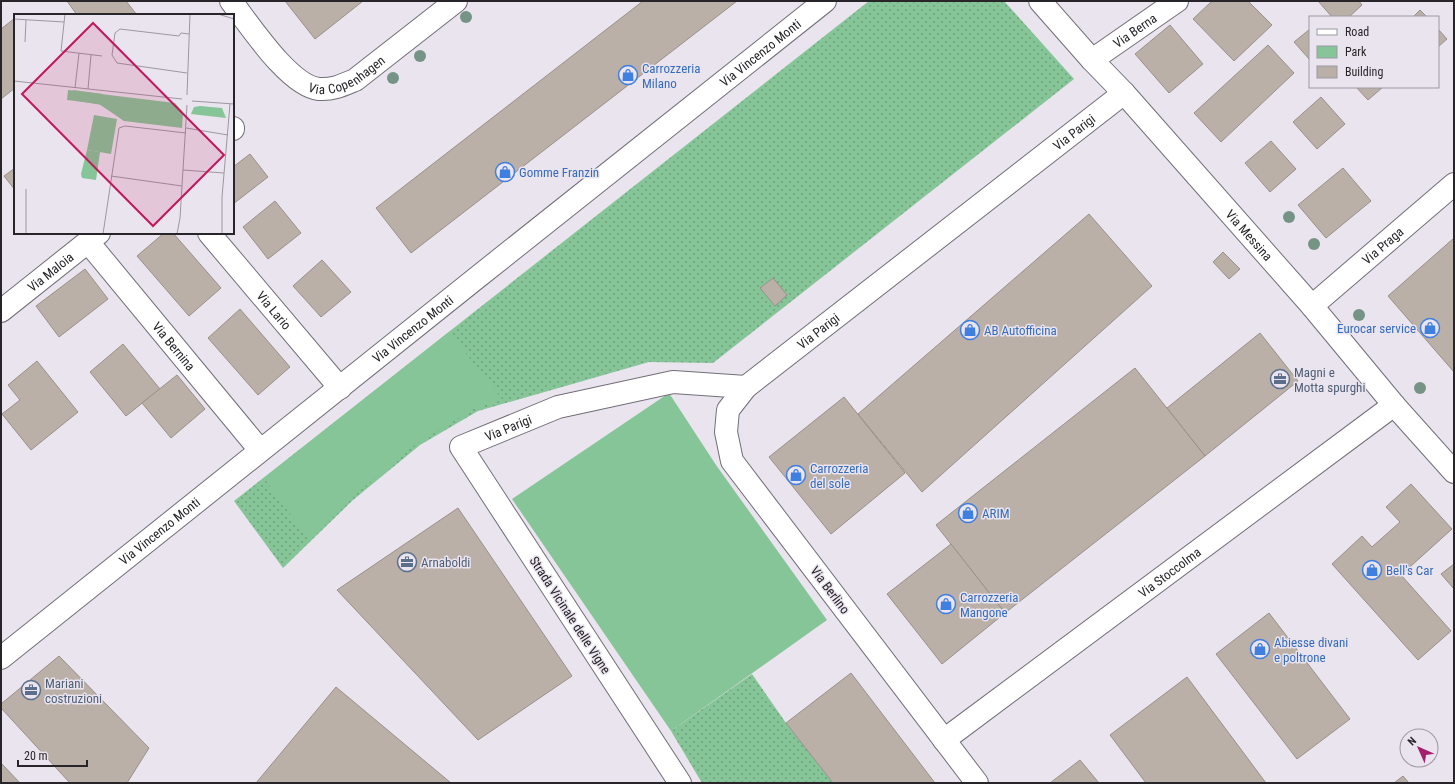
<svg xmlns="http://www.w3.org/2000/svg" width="1455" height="784" font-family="'Roboto Condensed',sans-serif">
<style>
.grass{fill:url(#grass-dots)}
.green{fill:#86c597}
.building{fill:#bab0a8;stroke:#999088}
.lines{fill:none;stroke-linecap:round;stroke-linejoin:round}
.minor-casing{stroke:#736e77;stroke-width:24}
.minor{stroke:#fff;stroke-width:22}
.tree{fill:#769485}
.labels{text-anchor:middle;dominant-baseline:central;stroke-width:3;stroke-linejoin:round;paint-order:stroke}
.street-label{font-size:13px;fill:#272529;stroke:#eae4ef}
.shop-label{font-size:13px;fill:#366cbe;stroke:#eae4ef;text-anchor:start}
.service-label{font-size:13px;fill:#4e5e75;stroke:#eae4ef;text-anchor:start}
.inset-road{fill:none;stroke:#9c98a0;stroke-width:1}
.view{fill:#c2185b;fill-opacity:0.15;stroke:#c2185b;stroke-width:2}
.inset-edge{fill:none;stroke:#272529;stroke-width:2}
</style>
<defs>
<pattern id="grass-dots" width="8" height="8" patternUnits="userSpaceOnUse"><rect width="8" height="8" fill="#86c597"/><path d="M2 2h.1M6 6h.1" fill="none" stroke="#6ea07b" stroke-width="1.8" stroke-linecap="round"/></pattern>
</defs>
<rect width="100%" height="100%" fill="#eae4ef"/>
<!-- grass -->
<g class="grass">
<path d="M869 1H1004L1074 79 713 363 649 362 478 411 420 445 353 500 283 568 234 501Z"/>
<path d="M752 674 786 723 833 783H702L671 731Z"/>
</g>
<!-- green -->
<g class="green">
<path d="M449 332 502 399 475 408 416 444 352 497 308 539 264 478Z"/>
<path d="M669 393 716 465 827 620 671 731 512 499Z"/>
</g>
<!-- building -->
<g class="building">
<path d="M67 1H126L137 15H77Z"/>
<path d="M285 1H363L315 39Z"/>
<path d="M643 1H737L411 253 376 208Z"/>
<path d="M1212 1H1248L1272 25 1234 61 1193 19Z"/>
<path d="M1318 1H1359L1362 5 1349 17H1332Z"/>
<path d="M1420 10 1427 17H1413Z"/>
<path d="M15 18V88L1 99V29Z"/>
<path d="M1170 25 1203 64 1169 93 1135 54Z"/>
<path d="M1310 29V60L1294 42Z"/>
<path d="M1438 29 1447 39 1438 47Z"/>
<path d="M1268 45 1294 73 1221 142 1194 113Z"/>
<path d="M1356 87H1383L1368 100Z"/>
<path d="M1321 97 1345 124 1317 149 1293 122Z"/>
<path d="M1271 141 1296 169 1270 192 1245 163Z"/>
<path d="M250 154 268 177 233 204V167Z"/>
<path d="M15 168V190L4 176Z"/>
<path d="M1343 168 1371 201 1326 238 1298 205Z"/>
<path d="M275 201 301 233 268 259 243 227Z"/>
<path d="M1089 214 1152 286 922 492 858 414Z"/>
<path d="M164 233H173L221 288 189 316 137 256Z"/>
<path d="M1454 238V372L1388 296Z"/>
<path d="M1223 252 1240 269 1229 279 1213 262Z"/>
<path d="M322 260 351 292 321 317 293 286Z"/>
<path d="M85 269 108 299 59 337 36 306Z"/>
<path d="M773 278 787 295 775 306 760 288Z"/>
<path d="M240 309 290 367 258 395 208 338Z"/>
<path d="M1260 333 1298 381 1205 456 1167 408Z"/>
<path d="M123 344 160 389 126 416 90 372Z"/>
<path d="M37 361 78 412 31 450 2 414 20 400 8 385Z"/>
<path d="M1135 368 1205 456 1005 613 936 525Z"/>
<path d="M177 375 205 409 171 438 142 403Z"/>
<path d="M844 397 905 473 831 534 769 457Z"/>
<path d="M1411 484 1452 529 1401 575 1451 631 1418 660 1332 564 1362 536 1372 547 1400 522 1386 507Z"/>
<path d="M458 508 572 676 478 740 337 590Z"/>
<path d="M951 544 1005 613 942 664 887 594Z"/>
<path d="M1454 564V589L1441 574Z"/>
<path d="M1269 613 1350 719 1297 759 1216 654Z"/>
<path d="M59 656 149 748 127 783H70L1 708V704Z"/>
<path d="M851 673 935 783H833L786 723Z"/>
<path d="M1187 677 1266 783H1146L1110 735Z"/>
<path d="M336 687 451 783H256Z"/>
<path d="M1080 760 1099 783H1050Z"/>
<path d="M1 763 20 783H1Z"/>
<path d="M1403 776 1409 783H1394Z"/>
</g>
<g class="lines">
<!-- minor casing -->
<g class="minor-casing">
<g id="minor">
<path id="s1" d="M231 1C249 24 289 86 319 89 333 90 343 85 355 80L456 1"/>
<path id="s2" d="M1040 1 1092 60 1124 93 1312 306 1394 405 1454 472"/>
<path id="s3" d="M1092 60 1177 1"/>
<path d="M233 129V128"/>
<path id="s4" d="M209 233 340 388"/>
<path id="s5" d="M88 242 260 450"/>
<path id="s6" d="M1312 306 1454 184"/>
<path id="s7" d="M1 311 99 233"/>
<path id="s8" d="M1 658C275 437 550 220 825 1"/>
<path id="s9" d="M944 740 1394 405"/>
<path id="s10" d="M680 783 461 447 558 407 673 382 746 387"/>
<path id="s11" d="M977 783 732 461 726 432 728 410 746 387 1124 93"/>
</g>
</g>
<!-- minor -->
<use href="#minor" class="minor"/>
</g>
<!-- trees -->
<g class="tree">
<circle cx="466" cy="17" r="6"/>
<circle cx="420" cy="56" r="6"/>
<circle cx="393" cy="78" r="6"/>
<circle cx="1289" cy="217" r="6"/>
<circle cx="1314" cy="244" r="6"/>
<circle cx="1359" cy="315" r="6"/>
<circle cx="1420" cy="388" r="6"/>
</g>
<!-- icons -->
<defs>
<g id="shop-ring" transform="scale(1)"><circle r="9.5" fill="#eae4ef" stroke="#3f7fe0" stroke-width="1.5"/><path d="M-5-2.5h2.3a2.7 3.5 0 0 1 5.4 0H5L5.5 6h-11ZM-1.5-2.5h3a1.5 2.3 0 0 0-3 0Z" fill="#3f7fe0"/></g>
<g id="office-ring" transform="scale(1)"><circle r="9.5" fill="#eae4ef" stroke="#5c6f8a" stroke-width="1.5"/><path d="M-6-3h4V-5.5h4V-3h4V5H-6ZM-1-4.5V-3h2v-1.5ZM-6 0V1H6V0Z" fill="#5c6f8a"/></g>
</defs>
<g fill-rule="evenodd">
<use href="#shop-ring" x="628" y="75"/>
<use href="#shop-ring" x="505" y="172"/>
<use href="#shop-ring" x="1430" y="328"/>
<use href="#shop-ring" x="970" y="330"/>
<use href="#office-ring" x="1280" y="379"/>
<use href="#shop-ring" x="796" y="475"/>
<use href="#shop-ring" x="968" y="513"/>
<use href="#office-ring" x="407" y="562"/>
<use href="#shop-ring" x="1372" y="570"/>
<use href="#shop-ring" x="946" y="604"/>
<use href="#shop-ring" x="1260" y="649"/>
<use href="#office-ring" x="31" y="690"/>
</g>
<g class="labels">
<!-- street labels -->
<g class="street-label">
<text stroke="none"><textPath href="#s3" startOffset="52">Via Berna</textPath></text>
<text stroke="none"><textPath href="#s8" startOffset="971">Via Vincenzo Monti</textPath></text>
<text stroke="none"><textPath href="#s1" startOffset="158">Via Copenhagen</textPath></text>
<text stroke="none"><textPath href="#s11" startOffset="901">Via Parigi</textPath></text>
<text stroke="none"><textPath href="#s2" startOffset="314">Via Messina</textPath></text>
<text stroke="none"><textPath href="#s6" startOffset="93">Via Praga</textPath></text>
<text stroke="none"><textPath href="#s7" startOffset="63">Via Maloia</textPath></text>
<text stroke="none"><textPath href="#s4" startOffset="101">Via Lario</textPath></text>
<text stroke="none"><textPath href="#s8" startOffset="527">Via Vincenzo Monti</textPath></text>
<text stroke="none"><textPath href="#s11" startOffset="577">Via Parigi</textPath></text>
<text stroke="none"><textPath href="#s5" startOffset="135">Via Bernina</textPath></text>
<text stroke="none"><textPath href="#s10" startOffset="452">Via Parigi</textPath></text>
<text stroke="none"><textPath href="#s8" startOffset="203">Via Vincenzo Monti</textPath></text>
<text stroke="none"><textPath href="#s9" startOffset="281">Via Stoccolma</textPath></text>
<text transform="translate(830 590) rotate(53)">Via Berlino</text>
<text transform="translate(570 615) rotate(57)">Strada Vicinale delle Vigne</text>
</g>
<!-- shop labels -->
<g class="shop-label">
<text x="642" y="68">Carrozzeria<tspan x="642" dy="15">Milano</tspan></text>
<text x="519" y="172">Gomme Franzin</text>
<text x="1416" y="328" text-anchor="end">Eurocar service</text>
<text x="984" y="330">AB Autofficina</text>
<text x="810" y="468">Carrozzeria<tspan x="810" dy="15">del sole</tspan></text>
<text x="982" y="513">ARIM</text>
<text x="1386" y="570">Bell's Car</text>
<text x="960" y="597">Carrozzeria<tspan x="960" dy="15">Mangone</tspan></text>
<text x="1274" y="642">Abiesse divani<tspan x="1274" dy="15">e poltrone</tspan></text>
</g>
<!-- service labels -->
<g class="service-label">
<text x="1294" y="372">Magni e<tspan x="1294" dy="15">Motta spurghi</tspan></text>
<text x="421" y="562">Arnaboldi</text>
<text x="45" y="683">Mariani<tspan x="45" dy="15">costruzioni</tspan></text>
</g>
</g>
<!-- overview -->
<g transform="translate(14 14)">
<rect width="220" height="220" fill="#eae4ef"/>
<path d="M54 76 161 89 169 98 168 114 110 107 85 90 53 86ZM186 92 208 94 212 104 177 100 180 93ZM73 136 86 138 82 166 68 164 67 160Z" fill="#86c597"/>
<path d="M59 76 89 80 88 91 58 86ZM80 101 103 105 97 140 73 136Z" fill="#86c597"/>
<path class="inset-road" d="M51 0 47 37 88 42M204 0 220 5M0 5 50 8M11 28 12 6M173 59 103 49 98 41 101 19 106 15 165 22 167 19 175 20M0 67 168 85M61 74 65 39M74 75 77 41M173 81 176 0M178 87 220 90M172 114 214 121M169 156 210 159M97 162 168 172M12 220V175M89 220 105 114 111 112 172 119M163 220 166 204 173 91M208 220V183L216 90"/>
<path class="view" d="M79 9 210 141 139 212 8 80Z"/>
<rect width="220" height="220" class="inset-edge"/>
</g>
<!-- border -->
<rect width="1455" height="784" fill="none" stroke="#272529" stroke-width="4"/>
<!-- legend -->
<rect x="1309" y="16" width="130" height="72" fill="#eae4ef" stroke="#9c98a0"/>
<rect x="1317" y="29" width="20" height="6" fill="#ffffff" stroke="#9c98a0"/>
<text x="1345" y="36" font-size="12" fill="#272529">Road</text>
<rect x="1317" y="46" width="20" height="12" fill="#86c597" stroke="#9c98a0"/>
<text x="1345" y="56" font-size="12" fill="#272529">Park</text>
<rect x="1317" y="66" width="20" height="12" fill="#bab0a8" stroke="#9c98a0"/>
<text x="1345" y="76" font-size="12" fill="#272529">Building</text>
<!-- north arrow -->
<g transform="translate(1419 748) rotate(315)"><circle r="19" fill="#eae4ef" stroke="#9c98a0"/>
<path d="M0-3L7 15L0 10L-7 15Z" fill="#a41f6c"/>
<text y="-6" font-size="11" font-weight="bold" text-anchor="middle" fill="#272529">N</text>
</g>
<!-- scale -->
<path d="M18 760v6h69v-6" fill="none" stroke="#272529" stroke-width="2"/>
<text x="24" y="760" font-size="12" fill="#272529" stroke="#eae4ef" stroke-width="3" paint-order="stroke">20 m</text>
</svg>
